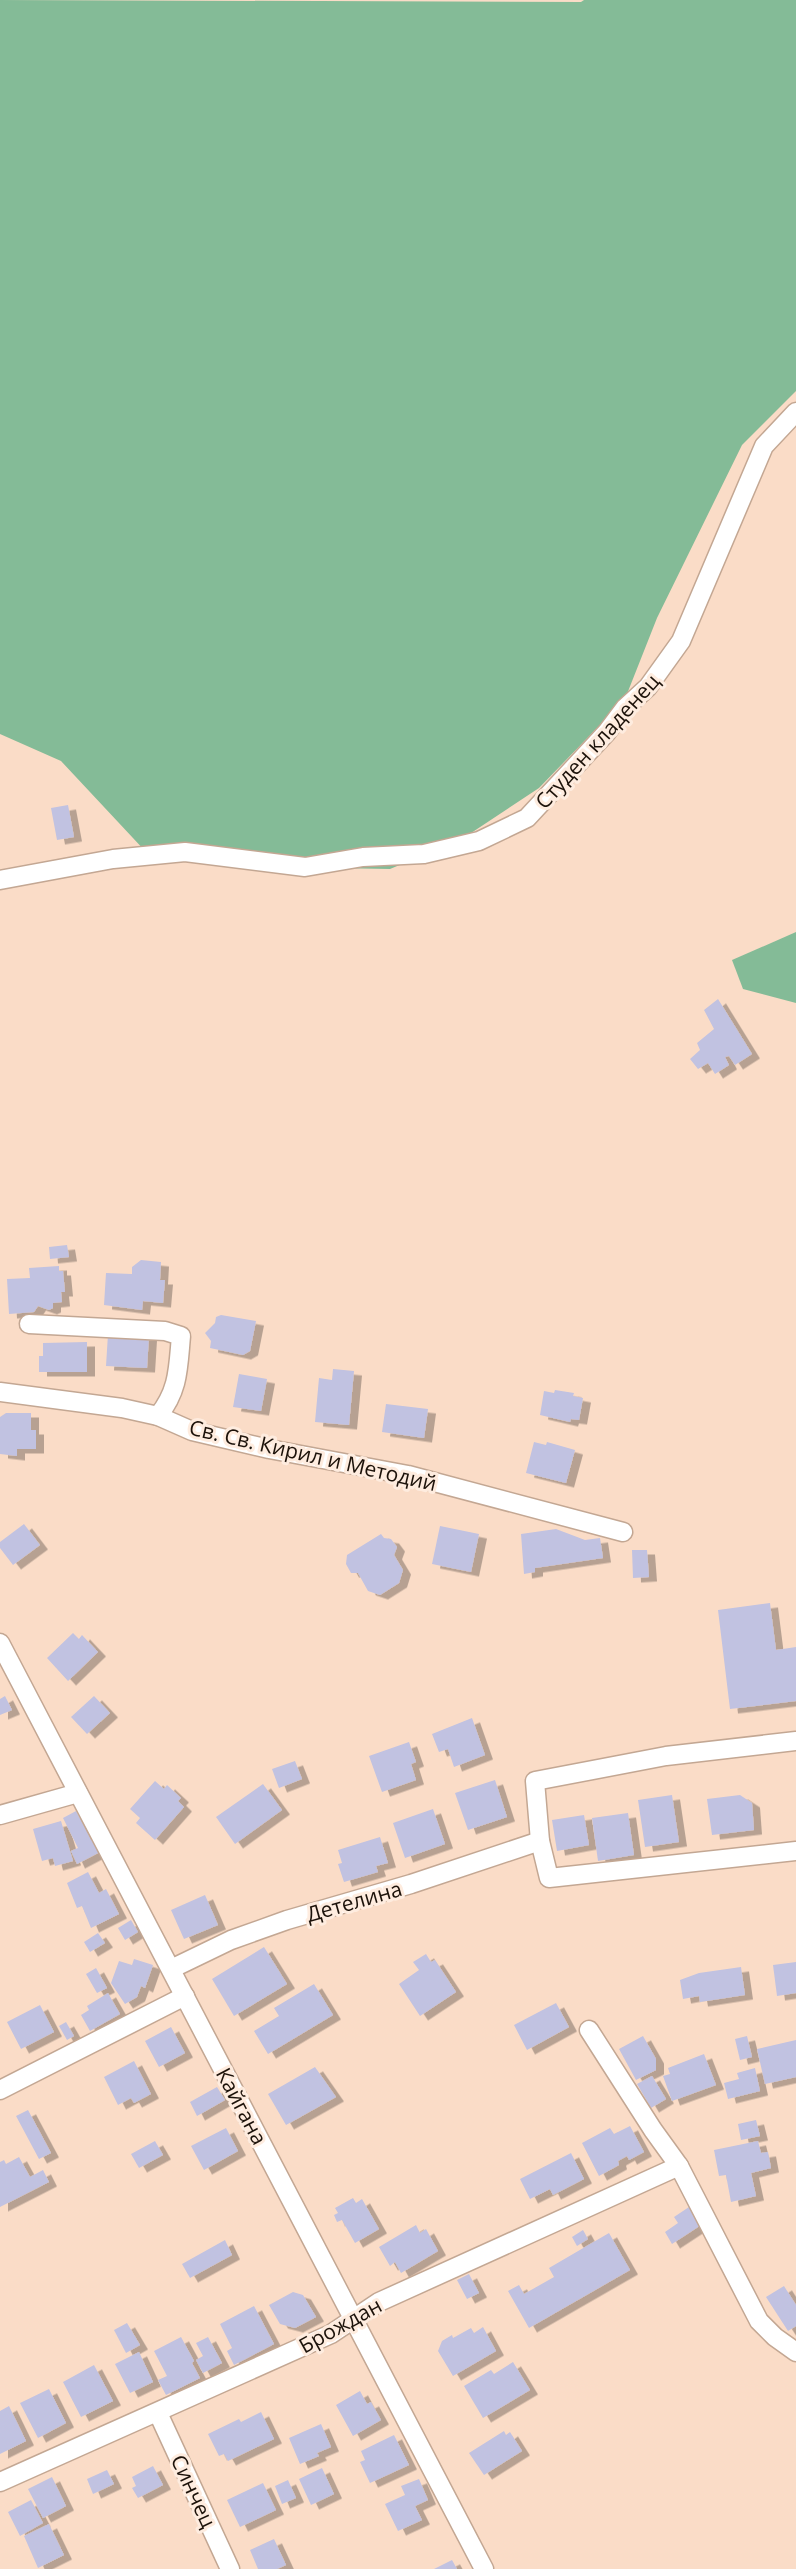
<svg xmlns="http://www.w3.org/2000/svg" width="796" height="2569" font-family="'Open Sans',sans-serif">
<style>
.forest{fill:#84bb97}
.building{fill:#c1c2e1;filter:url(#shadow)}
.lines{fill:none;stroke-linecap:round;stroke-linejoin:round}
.street-casing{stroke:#c3a793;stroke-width:21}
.street{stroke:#fff;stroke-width:18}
.labels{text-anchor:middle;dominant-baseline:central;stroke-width:6;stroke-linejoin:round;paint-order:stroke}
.street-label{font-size:21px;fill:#1c120a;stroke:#feecdf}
</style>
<defs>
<filter id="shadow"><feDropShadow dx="8" dy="4.5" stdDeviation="0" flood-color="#0004"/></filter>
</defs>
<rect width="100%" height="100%" fill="#fadcc7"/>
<!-- forest -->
<g class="forest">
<path d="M0 0 581 2 584 0H796V391L742 445 657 618 625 699 539 788 462 839 390 869 277 867 147 853 61 761 0 734Z"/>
<path d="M796 932V1003L743 989 732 960Z"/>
</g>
<!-- building -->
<g class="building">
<path d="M68 805 74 837 57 840 51 808Z"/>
<path d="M718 999 752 1054 735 1065 729 1056 725 1057 729 1065 715 1074 708 1063 698 1069 690 1059 700 1050 697 1043 714 1029 704 1010Z"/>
<path d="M67 1245 69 1257 50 1259 49 1247Z"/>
<path d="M141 1260 161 1262 160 1280H165L163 1303 143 1301 142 1310 104 1305 106 1273 132 1274V1267Z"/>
<path d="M59 1266V1271H63L65 1292H61L62 1302 53 1303V1308L49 1310 38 1306 34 1312 9 1314 7 1279 30 1278 29 1268Z"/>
<path d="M221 1315 256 1321 250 1351 243 1355 210 1348 211 1341 205 1333 215 1323 216 1317Z"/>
<path d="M108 1334 149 1336 147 1368 106 1366Z"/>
<path d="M87 1342V1372H39V1356H43V1343Z"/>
<path d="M333 1369 354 1371 349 1425 315 1422 319 1378 332 1380Z"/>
<path d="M239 1374 267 1379 261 1411 233 1407Z"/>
<path d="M555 1390 574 1393 573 1396 583 1398 579 1420 571 1419 570 1422 540 1415 544 1391 554 1393Z"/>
<path d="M386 1404 428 1409 424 1438 382 1432Z"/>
<path d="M6 1413H31V1430H36V1449H17V1456L0 1454V1417Z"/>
<path d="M534 1442 546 1445 547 1442 575 1450 566 1483 526 1473Z"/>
<path d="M24 1524 40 1545 13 1565 0 1548V1542Z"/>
<path d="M440 1526 479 1534 471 1572 432 1564Z"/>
<path d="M556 1529 585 1540 600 1538 603 1558 535 1568V1572L524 1574 521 1534Z"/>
<path d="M381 1534 384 1538 391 1539 397 1547 394 1555 403 1570 399 1583 380 1595 368 1591 358 1573H351L346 1564 347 1555Z"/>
<path d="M632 1550H647L649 1577 633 1578Z"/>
<path d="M770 1603 776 1650 796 1647V1701L730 1709 718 1610Z"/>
<path d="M73 1633 79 1639 82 1635 98 1652 68 1681 47 1658Z"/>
<path d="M5 1696 12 1710 0 1715V1699Z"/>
<path d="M94 1696 110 1713 87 1734 71 1717Z"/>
<path d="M472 1718 485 1755 454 1767 448 1749 439 1752 432 1734Z"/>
<path d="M409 1742 416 1762 411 1764 416 1780 382 1792 369 1756Z"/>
<path d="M295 1761 302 1779 279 1788 272 1769Z"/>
<path d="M495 1780 507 1817 468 1830 455 1793Z"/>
<path d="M155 1781 164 1789 167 1785 181 1798 178 1801 184 1807 155 1840 136 1823 140 1818 130 1809Z"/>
<path d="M263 1784 282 1810 235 1844 216 1817Z"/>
<path d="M672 1795 679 1842 645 1847 638 1800Z"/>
<path d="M740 1795 752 1803 754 1830 712 1835 707 1799Z"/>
<path d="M433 1809 445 1844 405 1858 393 1823Z"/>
<path d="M76 1811 91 1840 93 1839 100 1852 77 1864 71 1851 78 1848 63 1818Z"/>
<path d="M628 1813 634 1855 598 1861 592 1818Z"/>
<path d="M584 1815 589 1845 557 1851 552 1820Z"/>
<path d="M61 1821 73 1861 55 1866 53 1858 42 1861 33 1829Z"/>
<path d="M380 1837 388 1863 376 1866 378 1872 344 1882 338 1864 342 1863 338 1850Z"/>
<path d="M88 1872 99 1893 106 1889 119 1914 91 1928 82 1906 77 1908 67 1883Z"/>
<path d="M205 1895 218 1925 184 1939 171 1910Z"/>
<path d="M131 1920 138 1932 125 1940 118 1928Z"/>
<path d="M98 1933 105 1943 90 1952 84 1942Z"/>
<path d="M264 1947 287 1984 234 2016 212 1979Z"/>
<path d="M426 1954 431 1962 435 1960 456 1992 420 2016 399 1984 419 1970 413 1962Z"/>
<path d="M134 1959 153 1965 145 1988 141 1986 137 1997 125 2004 111 1983 119 1961 132 1965Z"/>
<path d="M796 1962V1993L777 1996 773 1965Z"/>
<path d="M741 1967 745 1995 700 2002 699 1996 683 1999 680 1980 699 1973Z"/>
<path d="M96 1968 107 1988 97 1993 86 1974Z"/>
<path d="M314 1984 333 2015 268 2054 254 2031 279 2016 274 2008Z"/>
<path d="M108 1993 120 2014 90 2031 81 2015 89 2010 87 2006Z"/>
<path d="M556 2003 569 2027 527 2050 514 2025Z"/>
<path d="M40 2005 54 2032 21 2049 7 2022Z"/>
<path d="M66 2022 74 2036 67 2040 59 2026Z"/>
<path d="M171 2027 185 2053 159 2067 145 2041Z"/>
<path d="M643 2036 656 2059V2070L636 2080 619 2049Z"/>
<path d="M747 2036 752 2057 740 2060 735 2039Z"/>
<path d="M796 2040V2077L765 2084 757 2049Z"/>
<path d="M704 2054 716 2085 672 2101 663 2076 670 2074 668 2068Z"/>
<path d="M134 2061 151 2094 134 2103 131 2098 118 2105 104 2077Z"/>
<path d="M315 2067 336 2097 286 2125 268 2094Z"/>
<path d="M755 2068 760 2091 728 2099 724 2083 739 2079 737 2073Z"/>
<path d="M652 2076 666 2099 651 2108 637 2084Z"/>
<path d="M217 2087 225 2100 197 2116 190 2102Z"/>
<path d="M28 2110 51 2153 39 2159 16 2116Z"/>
<path d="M756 2120 760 2136 741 2140 738 2124Z"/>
<path d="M630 2126 644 2152 629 2160 627 2156 618 2161 619 2165 599 2176 582 2143 610 2128 614 2134Z"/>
<path d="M226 2128 238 2151 204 2170 191 2146Z"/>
<path d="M155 2141 163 2155 139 2168 131 2154Z"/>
<path d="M758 2141 761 2153 768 2152 771 2168 751 2173 756 2196 731 2202 726 2175 719 2176 714 2150Z"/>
<path d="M571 2153 584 2179 553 2195 550 2189 530 2199 520 2179Z"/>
<path d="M19 2157 30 2177 43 2170 49 2182 0 2207V2162L4 2160 6 2164Z"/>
<path d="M353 2198 356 2203 362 2199 379 2229 355 2243 342 2220 337 2222 334 2215 338 2213 335 2208Z"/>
<path d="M689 2207 701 2225 672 2244 665 2232 678 2223 674 2217Z"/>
<path d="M416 2225 420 2233 426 2229 438 2251 401 2273 395 2262 390 2266 379 2247Z"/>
<path d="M583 2230 588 2239 577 2246 572 2237Z"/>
<path d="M609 2233 630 2270 529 2328 508 2291 519 2285 524 2294 554 2277 549 2268Z"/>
<path d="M225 2240 232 2255 190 2278 182 2264Z"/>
<path d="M469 2274 479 2293 467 2299 457 2280Z"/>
<path d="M784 2286 796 2305V2326L788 2331 766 2297Z"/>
<path d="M293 2292 303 2295 316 2317 295 2328 280 2324 269 2305Z"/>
<path d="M254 2306 274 2344 234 2365 227 2351 232 2348 220 2324Z"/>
<path d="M127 2323 140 2345 126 2353 114 2330Z"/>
<path d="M483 2327 496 2351 453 2376 438 2351 442 2341 452 2335 453 2338 471 2328 474 2333Z"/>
<path d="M181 2337 194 2361 192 2363 200 2378 166 2395 158 2380 167 2376 154 2351Z"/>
<path d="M208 2337 222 2363 203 2373 196 2360 203 2356 196 2343Z"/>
<path d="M139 2352 153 2382 130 2393 115 2364Z"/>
<path d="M513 2362 530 2390 483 2418 464 2386 491 2370 494 2374Z"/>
<path d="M94 2365 113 2401 81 2417 63 2382Z"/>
<path d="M49 2389 66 2423 38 2438 20 2403Z"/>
<path d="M360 2391 367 2404 371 2402 381 2420 353 2436 336 2405Z"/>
<path d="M9 2406 26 2441 0 2454V2411Z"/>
<path d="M261 2412 274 2439 228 2461 224 2454 219 2456 208 2434 239 2419 241 2422Z"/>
<path d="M321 2424 331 2447 317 2453 319 2456 300 2464 289 2438Z"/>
<path d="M504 2431 506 2435 510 2432 522 2451 484 2475 469 2453Z"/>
<path d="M394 2435 409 2465 370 2483 360 2462 365 2460 361 2451Z"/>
<path d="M153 2466 163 2485 138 2498 132 2488 136 2486 132 2477Z"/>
<path d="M322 2468 334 2494 311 2505 299 2479Z"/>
<path d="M107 2470 114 2484 93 2494 87 2479Z"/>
<path d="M52 2477 66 2506 43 2518 28 2489Z"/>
<path d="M419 2479 428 2500 415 2506 422 2520 398 2531 385 2504 405 2495 401 2486Z"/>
<path d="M288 2480 296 2498 282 2504 275 2486Z"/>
<path d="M263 2483 276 2510 240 2527 227 2500Z"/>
<path d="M31 2500 43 2523 20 2536 8 2512Z"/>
<path d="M49 2524 64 2555 38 2568 24 2536Z"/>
<path d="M274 2539 286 2565 277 2569H258L250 2550Z"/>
<path d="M452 2560 457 2569H434Z"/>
</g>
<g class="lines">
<!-- street casing -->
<g class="street-casing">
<g id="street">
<path d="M0 880 113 859 185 852 305 867 363 857 424 854 479 841 527 818 607 732 625 708 648 687 681 641 764 446 796 412"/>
<path d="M29 1324 165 1331 181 1336C178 1368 179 1390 158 1416"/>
<path d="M0 1392 122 1408 158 1416 192 1431 269 1449 408 1475 623 1532"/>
<path d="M0 1643 484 2569"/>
<path d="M796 1741 666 1756 535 1781 540 1841 549 1878 796 1851"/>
<path d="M0 1815 78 1793"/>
<path d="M171 1969 231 1940 287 1920 411 1884 540 1841"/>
<path d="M589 2030 653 2130 679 2166 759 2321 775 2337 796 2352"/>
<path d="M0 2090 185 1996"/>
<path d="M158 2413 230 2569"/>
<path d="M0 2482 331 2334 379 2302 679 2166"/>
</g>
</g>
<!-- street -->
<use href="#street" class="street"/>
</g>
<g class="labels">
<!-- street labels -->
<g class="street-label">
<text transform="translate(597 741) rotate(-48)">Студен кладенец</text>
<text transform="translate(313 1455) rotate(13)">Св. Св. Кирил и Методий</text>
<text transform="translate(354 1901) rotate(-16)">Детелина</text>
<text transform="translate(242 2106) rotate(62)">Кайгана</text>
<text transform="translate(340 2325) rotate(-29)">Брождан</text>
<text transform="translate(194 2491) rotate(65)">Синчец</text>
</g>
</g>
</svg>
